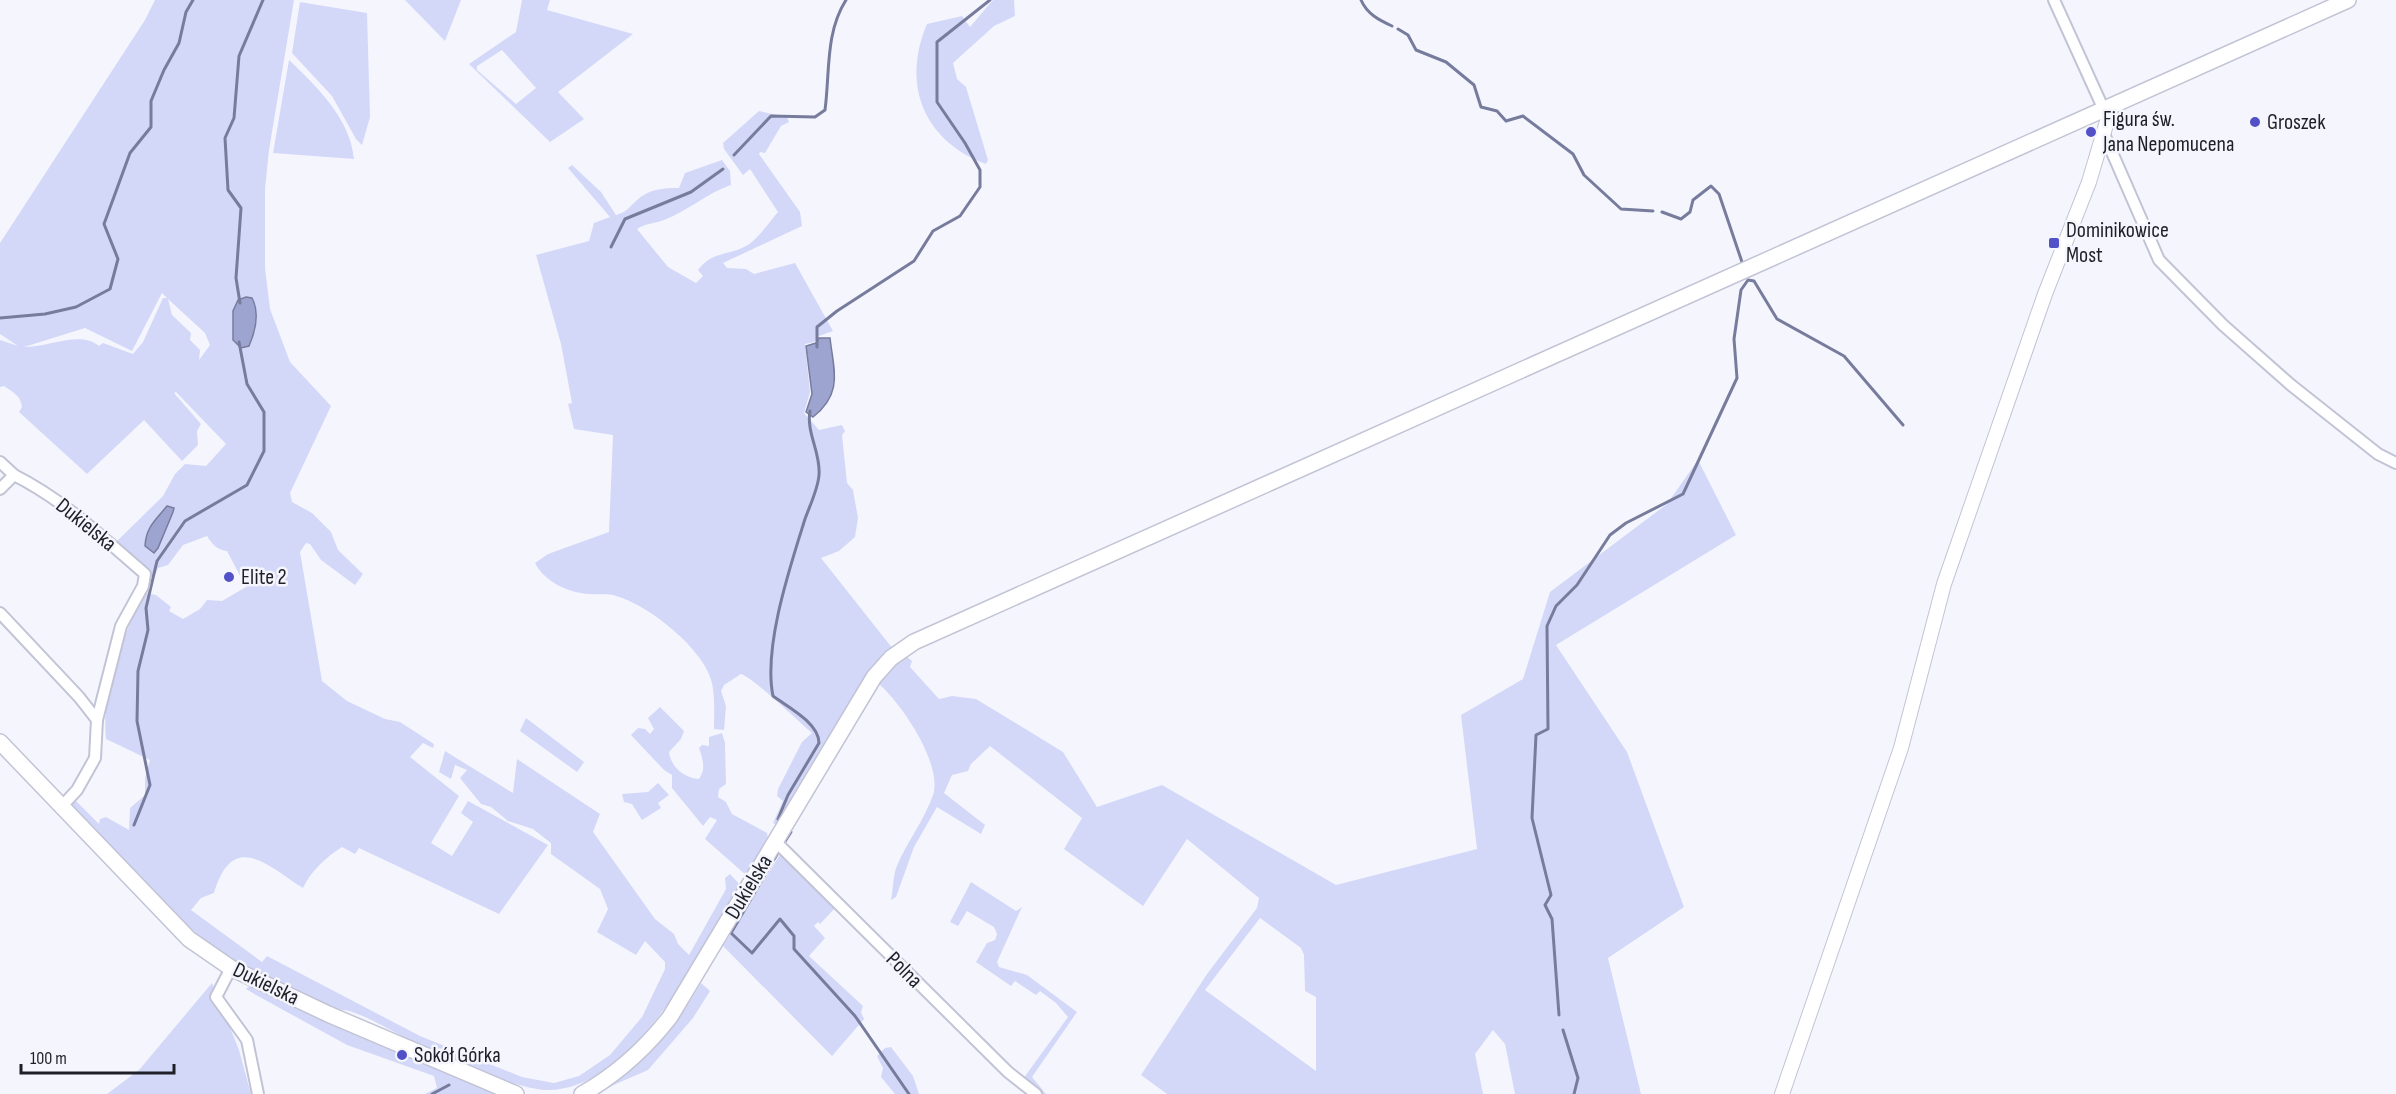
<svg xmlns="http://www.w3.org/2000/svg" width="2396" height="1094" font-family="'Sofia Sans Condensed',sans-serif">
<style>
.green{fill:#d3d8f9;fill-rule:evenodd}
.water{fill:#9da4d0;stroke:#777c9d;stroke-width:1.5}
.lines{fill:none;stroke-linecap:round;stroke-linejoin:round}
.stream{stroke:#777c9d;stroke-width:3}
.minor-casing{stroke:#c2c4d6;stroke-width:14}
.tertiary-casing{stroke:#c2c4d6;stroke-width:16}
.secondary-casing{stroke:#c2c4d6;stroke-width:18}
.minor{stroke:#fff;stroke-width:10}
.tertiary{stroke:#fff;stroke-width:14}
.secondary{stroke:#fff;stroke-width:15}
.poi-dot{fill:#5251c8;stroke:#f5f6fd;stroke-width:2}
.labels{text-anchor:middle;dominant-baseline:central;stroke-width:5;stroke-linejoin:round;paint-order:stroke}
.poi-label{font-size:22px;fill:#1f2027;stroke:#f5f6fd;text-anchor:start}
.street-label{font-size:22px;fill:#1f2027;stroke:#f5f6fd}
</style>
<rect width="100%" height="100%" fill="#f5f6fd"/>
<!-- green -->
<g class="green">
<path d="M155 0H294L269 150 265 189V268L270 309 290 362 331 406 290 493 292 502 312 513 331 532 338 550 363 574 355 585 321 560 310 544 306 543 300 552 322 681 347 701 385 719 400 722 434 744 433 748 423 743 410 757 459 796 431 843 452 856 473 822 461 813 468 801 548 845 499 914 359 848 355 854 342 847C326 857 311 871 303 888 268 866 233 829 214 893L201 898 191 910 262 962 267 956 420 1036 522 1077 554 1083 579 1076 610 1055 642 1017 665 969V962L645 941 636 955 597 932 608 909 600 889 551 854V843L533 829 508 821 491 807 481 804 460 778 467 770 455 765 451 779 439 772 445 751 513 793 517 759 600 814 593 832 655 919 674 934 678 944 689 955 726 889 725 878 730 874 741 886C702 950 632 1094 544 1090 507 1087 452 1057 416 1043 397 1035 355 1007 337 1010 299 992 257 976 223 953 165 914 119 856 72 806L74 799 99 824 100 819 106 817 129 830 130 808 145 795V778L150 760 106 739C101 694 123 633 145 593L156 595 171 607 169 611 183 619 200 609 207 600 222 601 246 587 227 551C217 550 212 544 207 536L183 545 168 565 158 568 153 580 144 569 114 544 163 496 175 474 185 464 206 466 226 444 176 392 174 393 201 424 197 431 198 445 182 461 144 420 87 474 19 412 22 407C21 396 13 392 4 386L0 387V340L18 346 0 334V243L145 20ZM162 293 167 298H163L143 342 133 354 103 343 99 346C79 330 48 348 24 347L85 328 132 351ZM168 299 205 333 210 345 199 360 200 350 190 340 191 333 172 315Z"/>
<path d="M405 0H461L445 41Z"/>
<path d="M522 0H550L547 10 633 34 558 92 584 119 550 142 469 64 516 32ZM502 50 536 88 516 104 477 70V66Z"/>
<path d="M993 0H1014L1015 16 994 26 953 63 957 79 966 87 988 160 986 164C924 141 901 85 927 24L962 16 970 27Z"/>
<path d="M300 2 367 13 370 117 362 145 356 139 332 96 292 53Z"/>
<path d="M289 60C317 87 350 118 354 159L273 153Z"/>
<path d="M759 111 787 117 789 122 781 126 765 153 760 152 759 154 800 212 802 226 723 263 727 268 746 269 754 274 795 263 833 331 819 336 814 342 805 344 810 392 804 413 819 430 842 425 845 431 842 435 847 483 853 490 858 518 855 537 839 551 821 558 893 649 878 661 857 691 776 825 773 823 783 801 777 796 778 789 802 742 812 733C797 720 755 679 741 674L724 685 721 691 726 706 724 730 714 729C714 714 715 698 712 683 705 650 649 605 616 596 608 593 598 595 589 594 568 593 544 581 535 563L548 554 609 532 613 435 574 429 568 404 572 403 561 344 536 255 589 241 594 223 610 217 568 168 572 165 601 192 616 215C627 212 628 208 636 201 648 189 663 188 679 188L685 173 722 160 730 171 731 185C707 193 688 211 664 220 654 224 646 223 637 229L668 267 696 283 703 276 698 270C713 251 726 256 744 247 757 241 769 222 778 212L750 169 743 175 724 149 723 143Z"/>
<path d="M1698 460 1736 535 1556 645 1627 752 1684 907 1608 958 1641 1094H1515L1505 1044 1493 1030 1475 1054 1483 1094H1167L1141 1075 1207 974 1257 908 1259 898 1187 839 1143 906 1064 849 1082 818 990 746 971 764 968 771 952 775 944 793 985 825 981 834 937 807 914 847 896 897 891 900C893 890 893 878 896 868 906 843 924 821 933 795 943 765 902 704 879 684L900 660 907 657 912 661 910 667 939 699 952 696 976 699 1063 752 1097 807 1162 785 1336 885 1477 849 1461 715 1523 679 1550 592 1667 504ZM1260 918 1301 948 1304 955 1305 991 1316 997V1071L1205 990Z"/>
<path d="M660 707 684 731 681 739 669 752C671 767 684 778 699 779 706 769 703 760 699 748L702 745 709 746V737L722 733 725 743 726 784 719 789 718 797 726 802 732 814 767 833 768 839 747 876 705 839 717 820 710 817 703 826 672 788V775L664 770 631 735 638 728 645 729 650 734 654 729 648 718Z"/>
<path d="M526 718 584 762 577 772 520 731Z"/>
<path d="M658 783 669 795 658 803 661 808 642 820 632 804 624 802 622 794 648 792Z"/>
<path d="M781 853 837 906 820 924 818 922 814 926 825 938 809 956 863 1006 861 1012 864 1019 832 1056 723 946Z"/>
<path d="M971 882 1016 911 1022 907 997 962 999 967 1027 975 1077 1012 1032 1077 1046 1094H1040L1023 1079 1068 1017 1056 1003 1040 991 1036 995 1015 981 1011 986 976 962 987 943 995 940 997 934 994 927 967 911 958 926 950 922Z"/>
<path d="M212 983 239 1050 251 1094H107L139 1070Z"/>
<path d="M701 983 710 991 693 1018 648 1070 593 1094C648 1059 668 1039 701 983Z"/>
<path d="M248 987H254L416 1060 500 1094H425L437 1088 434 1076 347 1045 256 995 246 989Z"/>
<path d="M891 1047 913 1076 919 1094H895L881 1077 883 1068 877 1056 885 1048Z"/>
</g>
<!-- water -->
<g class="water">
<path d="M246 297 252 298C260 313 255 332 249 346L241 348 233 340V311L238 300Z"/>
<path d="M819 338H830C834 372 843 393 813 417L806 412 812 394 806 346 816 343Z"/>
<path d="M167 506 174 508 173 512 158 548 154 553 145 546C146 527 155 521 167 506Z"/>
</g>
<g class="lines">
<!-- stream -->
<g class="stream">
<path d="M1361 0C1367 14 1379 20 1392 26"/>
<path d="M1398 29 1408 35 1416 50 1446 62 1474 85 1481 107 1497 111 1506 121 1523 116 1573 154 1584 175 1621 209 1653 211"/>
<path d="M734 155 771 116 815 117 825 110C830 73 825 33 846 0"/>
<path d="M1662 212 1681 219 1690 212 1693 200 1711 186 1719 194 1742 262"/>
<path d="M611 247 625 219 691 192 723 169"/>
<path d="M240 303 236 278 241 208 228 190 225 138 234 118 239 56 263 0"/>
<path d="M0 318 45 314 76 307 110 289 118 259 104 224 130 153 151 127V101L164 70 179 43 186 12 193 0"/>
<path d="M817 347V327L837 311 914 261 933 231 960 216 980 187V170L965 143 937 102V42L990 0"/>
<path d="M778 819 788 795 819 743C819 723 788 707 773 696 763 647 790 567 805 519 810 505 818 489 819 475 821 453 806 433 810 411"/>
<path d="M134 825 150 785 137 721 138 671 148 630 146 608 157 561 185 521 247 485 264 451V412L247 384 239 342"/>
<path d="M784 843 791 832"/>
<path d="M779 851 731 933 752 953 780 919 794 936V949L855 1016 909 1094"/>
<path d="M1559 1015 1552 919 1545 905 1551 895 1532 818 1536 735 1548 729 1547 626 1556 606 1577 585 1610 535 1626 523 1683 494 1737 378 1734 339 1741 290 1748 280 1754 281 1777 319 1844 356 1903 425"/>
<path d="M1563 1030 1578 1078 1574 1094"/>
<path d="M432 1094 449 1085"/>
</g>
<!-- minor casing -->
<g class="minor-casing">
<g id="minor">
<path d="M2054 0 2104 110"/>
<path d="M2104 134 2159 260 2223 325 2291 385 2378 454 2396 463"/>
<path d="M0 462 14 475"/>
<path d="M0 489 14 475C64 500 103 538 145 574L143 586 121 626 97 720 95 758 77 790 62 806"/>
<path d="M0 613 79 697 97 720"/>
<path d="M776 842 1008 1072 1036 1094"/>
<path d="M231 968 216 997 247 1040 258 1094"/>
</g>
</g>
<!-- tertiary casing -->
<g class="tertiary-casing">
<path id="tertiary" d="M1782 1094 1901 748 1944 584 2045 294 2089 182 2108 118 2104 110"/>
</g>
<!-- secondary casing -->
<g class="secondary-casing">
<g id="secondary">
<path d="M0 742 189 939 231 968 328 1014 516 1094"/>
<path d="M582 1094C618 1074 645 1049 670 1017L874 677 891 658 914 642 2348 0"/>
</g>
</g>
<!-- minor -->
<use href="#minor" class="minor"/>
<!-- tertiary -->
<use href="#tertiary" class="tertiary"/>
<!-- secondary -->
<use href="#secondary" class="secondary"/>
</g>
<!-- markers -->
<g class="poi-dot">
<circle cx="2255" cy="122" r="6"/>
<circle cx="2091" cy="132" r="6"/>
<rect x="2048" y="237" width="12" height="12" rx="3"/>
<circle cx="229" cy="577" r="6"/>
<circle cx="402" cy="1055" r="6"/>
</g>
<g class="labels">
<!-- poi labels -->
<g class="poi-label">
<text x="2103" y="119">Figura św.<tspan x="2103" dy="25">Jana Nepomucena</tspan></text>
<text x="2267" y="122">Groszek</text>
<text x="2066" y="230">Dominikowice<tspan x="2066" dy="25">Most</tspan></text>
<text x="241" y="577">Elite 2</text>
<text x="414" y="1055">Sokół Górka</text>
</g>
<!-- street labels -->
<g class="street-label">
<text transform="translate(86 525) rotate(39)">Dukielska</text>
<text transform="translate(749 887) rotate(-59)">Dukielska</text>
<text transform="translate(904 970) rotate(45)">Polna</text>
<text transform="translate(266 984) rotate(26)">Dukielska</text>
</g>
</g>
<!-- scale -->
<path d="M21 1064v9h153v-9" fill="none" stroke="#1f2027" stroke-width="3"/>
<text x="30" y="1064" font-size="18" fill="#1f2027" stroke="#f5f6fd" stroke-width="4.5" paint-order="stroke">100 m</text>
</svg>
